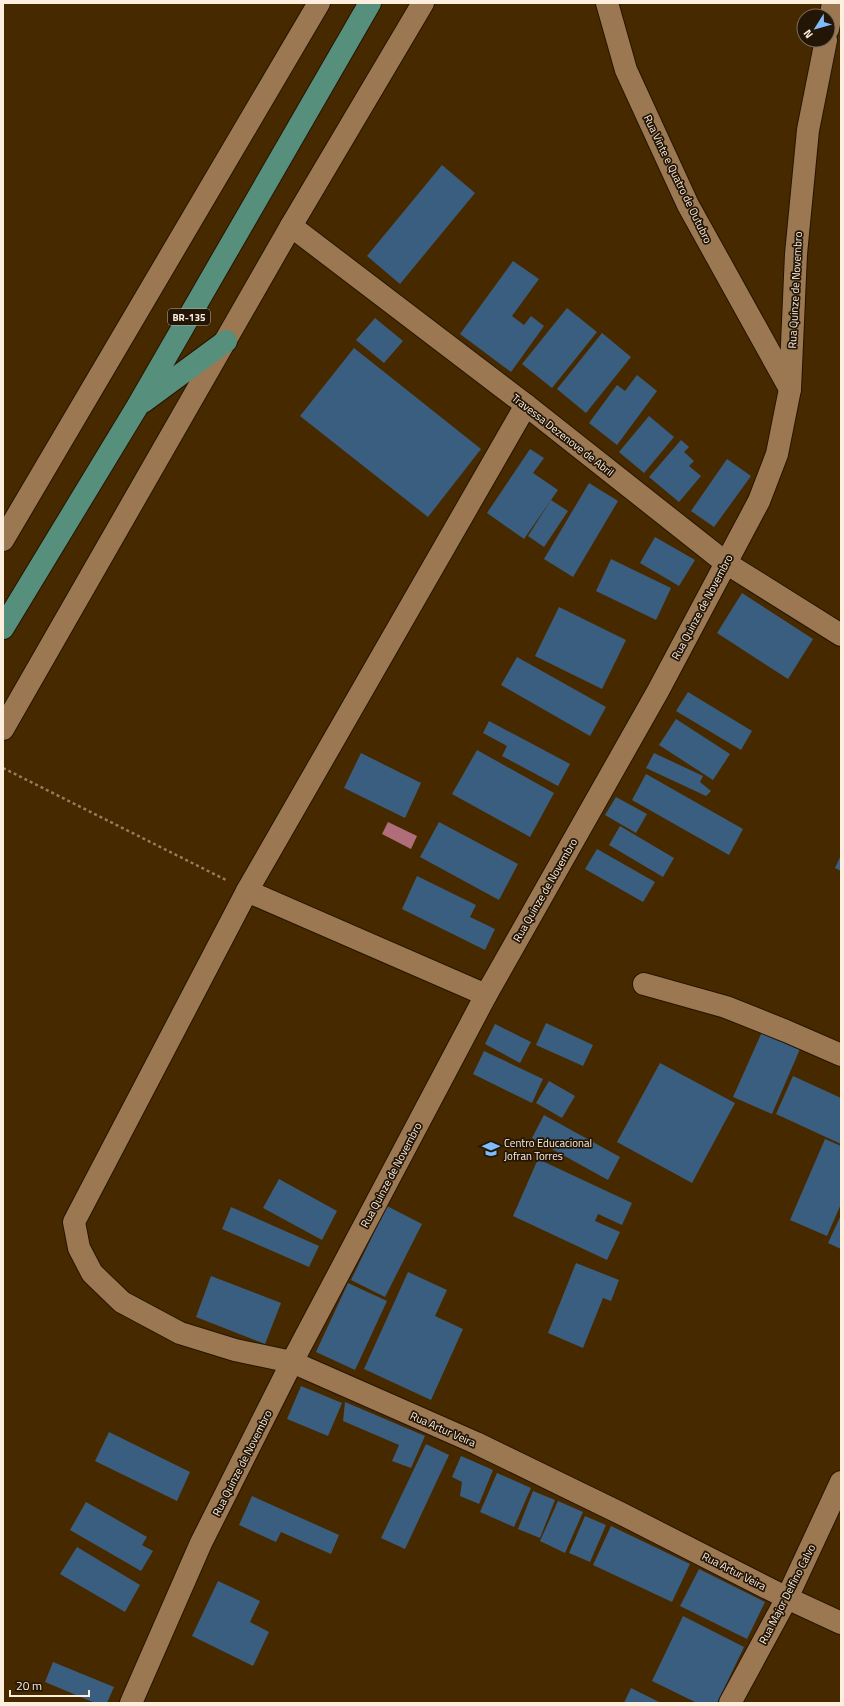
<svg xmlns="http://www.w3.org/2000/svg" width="844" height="1706" font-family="'Titillium Web',sans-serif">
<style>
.water{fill:#af6e7a}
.building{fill:#3a5e7f}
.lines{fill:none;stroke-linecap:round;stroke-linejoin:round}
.minor-casing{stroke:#251503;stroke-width:24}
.major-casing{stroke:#251503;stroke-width:24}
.path{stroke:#947c5e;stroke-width:2.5;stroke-dasharray:3 3;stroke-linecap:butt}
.minor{stroke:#9b7852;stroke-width:22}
.major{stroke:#56907c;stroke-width:22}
.labels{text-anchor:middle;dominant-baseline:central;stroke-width:3.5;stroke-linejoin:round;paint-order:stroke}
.shield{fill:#231606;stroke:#bcad9d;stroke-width:1}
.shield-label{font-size:10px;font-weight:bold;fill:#feeede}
.street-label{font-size:11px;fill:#feeede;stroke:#231606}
.poi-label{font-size:11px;fill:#feeede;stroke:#231606;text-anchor:start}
</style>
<rect width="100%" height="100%" fill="#472900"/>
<!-- water -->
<path class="water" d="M388 822 417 836 411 849 382 834Z"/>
<!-- building -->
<g class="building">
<path d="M442 165 475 193 400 284 367 256Z"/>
<path d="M513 261 539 279 512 316 524 325 531 316 544 326 511 372 460 334Z"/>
<path d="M567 308 597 332 552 388 522 364Z"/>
<path d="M375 318 403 341 384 363 356 340Z"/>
<path d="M602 333 631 357 586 413 557 389Z"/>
<path d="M354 348 481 449 428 517 300 416Z"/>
<path d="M637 375 657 391 617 445 589 423 617 385 625 391Z"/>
<path d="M649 416 674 437 644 473 619 452Z"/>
<path d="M681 440 689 447 684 452 694 461 689 466 701 476 679 502 649 477Z"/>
<path d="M530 449 544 458 533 473 558 490 524 539 487 513Z"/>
<path d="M727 459 751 476 714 527 691 511Z"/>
<path d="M589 483 618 501 573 577 544 559Z"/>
<path d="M551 500 568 511 544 547 528 536Z"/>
<path d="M655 537 695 560 679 586 640 563Z"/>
<path d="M611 559 671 588 656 620 596 591Z"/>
<path d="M742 593 813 639 788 679 717 633Z"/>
<path d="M559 607 626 640 602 689 535 656Z"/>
<path d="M517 657 606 707 590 736 501 685Z"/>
<path d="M688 692 752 731 741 750 676 711Z"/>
<path d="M676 719 730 754 713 780 659 745Z"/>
<path d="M489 721 570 764 558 786 502 756 507 746 483 733Z"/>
<path d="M477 750 554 793 530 837 452 794Z"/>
<path d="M361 753 421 783 405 818 344 788Z"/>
<path d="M654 753 703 776 700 782 711 791 706 796 646 768Z"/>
<path d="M646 774 743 829 729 855 632 800Z"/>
<path d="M616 797 647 814 636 833 605 815Z"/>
<path d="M439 822 518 864 499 900 420 857Z"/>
<path d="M620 826 674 858 663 877 609 845Z"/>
<path d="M597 849 655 882 643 902 585 869Z"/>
<path d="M841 855V871L835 868Z"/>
<path d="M417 876 476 905 470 917 495 929 485 950 402 909Z"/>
<path d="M546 1023 593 1045 583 1066 536 1045Z"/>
<path d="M495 1024 531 1042 520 1063 485 1044Z"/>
<path d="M762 1032 800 1049 772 1114 733 1097Z"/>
<path d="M484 1051 543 1079 532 1103 473 1074Z"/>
<path d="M660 1063 735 1103 692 1183 617 1142Z"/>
<path d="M793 1076 841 1098V1144L776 1114Z"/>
<path d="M549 1081 575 1096 562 1118 536 1103Z"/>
<path d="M544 1115 620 1157 608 1180 532 1138Z"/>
<path d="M825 1139 841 1146V1204L827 1236 790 1220Z"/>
<path d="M538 1159 632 1203 622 1225 598 1214 595 1221 620 1232 607 1260 513 1216Z"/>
<path d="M279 1179 337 1211 322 1240 263 1208Z"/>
<path d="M387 1206 422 1224 385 1297 351 1280Z"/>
<path d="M231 1207 319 1246 309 1267 222 1229Z"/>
<path d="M841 1215V1249L828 1243Z"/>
<path d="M576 1263 619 1280 611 1301 603 1298 583 1348 548 1333Z"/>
<path d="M408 1272 447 1290 435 1316 463 1329 431 1400 364 1369Z"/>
<path d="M211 1276 281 1303 265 1344 196 1317Z"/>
<path d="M348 1283 387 1301 355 1370 316 1352Z"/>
<path d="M301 1386 342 1403 328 1436 287 1419Z"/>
<path d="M345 1402 425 1436 411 1468 392 1461 399 1445 343 1421Z"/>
<path d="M109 1432 190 1472 177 1501 95 1461Z"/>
<path d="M426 1444 449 1455 405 1549 381 1538Z"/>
<path d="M461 1456 493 1470 479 1504 460 1496 462 1482 452 1477Z"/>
<path d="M497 1473 531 1488 514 1527 480 1512Z"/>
<path d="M533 1491 555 1500 540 1538 518 1529Z"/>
<path d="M252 1496 339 1535 331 1554 281 1532 276 1542 239 1525Z"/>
<path d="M558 1501 583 1512 565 1553 540 1541Z"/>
<path d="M86 1502 147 1537 142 1545 153 1551 141 1571 70 1530Z"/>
<path d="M585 1516 606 1525 590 1562 569 1553Z"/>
<path d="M611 1526 690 1564 672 1602 593 1565Z"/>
<path d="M77 1547 140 1585 125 1612 60 1574Z"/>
<path d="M699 1569 765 1602 747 1639 680 1606Z"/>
<path d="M218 1581 260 1601 250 1622 269 1632 253 1666 192 1636Z"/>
<path d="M683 1616 744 1647 717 1703H697L652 1681Z"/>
<path d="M53 1662 114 1687 107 1703H95L45 1682Z"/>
<path d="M631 1688 661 1703H624Z"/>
</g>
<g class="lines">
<!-- minor casing -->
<g class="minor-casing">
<g id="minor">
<path d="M607 3 626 70 688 205 790 389"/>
<path d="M828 29 833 3"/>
<path d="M291 226 526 405 726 563 841 635"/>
<path d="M526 405 247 891 74 1222 79 1248 92 1273 122 1302 180 1333 235 1350 292 1362 476 1443 620 1513 787 1598 841 1623"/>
<path d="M3 540 319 3"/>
<path d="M3 729 291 226 423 3"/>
<path d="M247 891 486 995"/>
<path d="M644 984 726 1007 786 1031 841 1055"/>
<path d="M131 1703 201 1543 292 1362 486 995 658 691 759 501 777 454 790 389 796 254 808 130 826 40"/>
<path d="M730 1703 787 1598 841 1482"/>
</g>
</g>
<!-- major casing -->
<g class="major-casing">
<g id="major">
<path d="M143 402 226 341"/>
<path d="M3 628 137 407 370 3"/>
</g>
</g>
<!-- path -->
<path class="path" d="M3 768 226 880"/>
<!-- minor -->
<use href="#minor" class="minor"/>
<!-- major -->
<use href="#major" class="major"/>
</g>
<!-- icons -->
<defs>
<g id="school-bare" transform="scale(1.38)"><path d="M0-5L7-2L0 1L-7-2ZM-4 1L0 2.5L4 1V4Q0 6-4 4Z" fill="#7ebdf9" stroke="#231606" stroke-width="2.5" paint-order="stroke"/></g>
</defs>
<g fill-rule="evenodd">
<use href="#school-bare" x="491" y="1149"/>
</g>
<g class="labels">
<!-- shield labels -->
<rect class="shield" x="168" y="309" width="42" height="16" rx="3"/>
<g class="shield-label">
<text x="189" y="317">BR-135</text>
</g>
<!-- street labels -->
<g class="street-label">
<text transform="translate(678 179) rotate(64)">Rua Vinte e Quatro de Outubro</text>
<text transform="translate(795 290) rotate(-87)">Rua Quinze de Novembro</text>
<text transform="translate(563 435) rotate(38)">Travessa Dezenove de Abril</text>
<text transform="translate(702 607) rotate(-62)">Rua Quinze de Novembro</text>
<text transform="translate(545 890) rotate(-60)">Rua Quinze de Novembro</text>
<text transform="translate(391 1175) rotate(-62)">Rua Quinze de Novembro</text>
<text transform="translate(443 1429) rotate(24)">Rua Artur Veira</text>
<text transform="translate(242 1463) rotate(-63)">Rua Quinze de Novembro</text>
<text transform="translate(734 1571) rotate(27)">Rua Artur Veira</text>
<text transform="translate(787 1594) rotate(-63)">Rua Major Delfino Calvo</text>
</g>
<!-- poi labels -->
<g class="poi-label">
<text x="504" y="1143">Centro Educacional<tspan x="504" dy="13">Jofran Torres</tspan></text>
</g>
</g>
<!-- border -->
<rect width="844" height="1706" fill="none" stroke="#feeede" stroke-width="8"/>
<!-- north arrow -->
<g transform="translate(816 28) rotate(233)"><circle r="19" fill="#231606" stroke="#7b6c5c"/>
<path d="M0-3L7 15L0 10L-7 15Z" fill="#7ebdf9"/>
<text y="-6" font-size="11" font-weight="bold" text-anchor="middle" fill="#feeede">N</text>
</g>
<!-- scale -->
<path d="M10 1690v6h79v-6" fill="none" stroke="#feeede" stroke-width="2"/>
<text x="16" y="1690" font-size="12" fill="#feeede" stroke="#231606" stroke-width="3" paint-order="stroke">20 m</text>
</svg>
